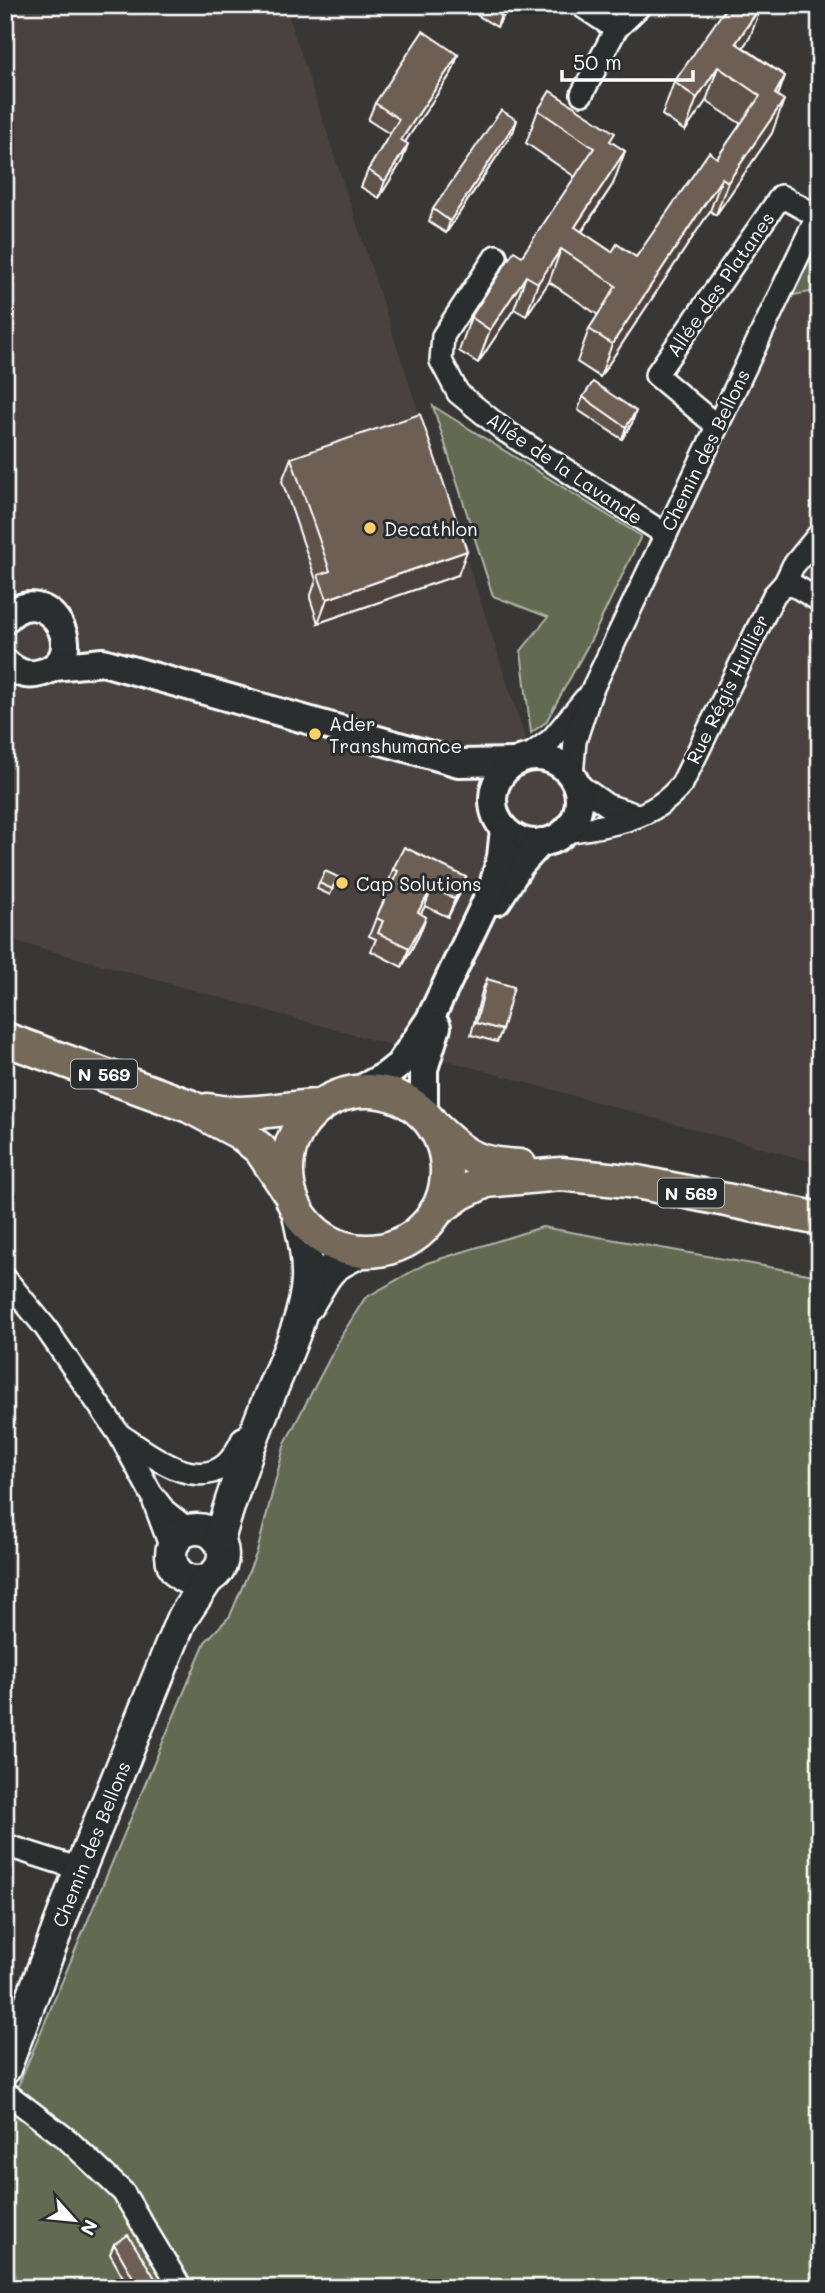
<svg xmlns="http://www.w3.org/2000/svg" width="825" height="2293" font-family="Mali,sans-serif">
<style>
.built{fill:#48433f}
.green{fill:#636b51;stroke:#b1b5a8;stroke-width:2}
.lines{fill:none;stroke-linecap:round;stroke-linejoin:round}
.minor-casing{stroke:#fff;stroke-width:26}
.tertiary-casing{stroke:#fff;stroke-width:32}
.secondary-casing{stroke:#fff;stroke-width:35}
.primary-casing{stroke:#fff;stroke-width:37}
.minor{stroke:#2a2d2e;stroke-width:21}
.tertiary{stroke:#2a2d2e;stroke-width:26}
.secondary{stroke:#2a2d2e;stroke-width:30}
.primary{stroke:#746a5a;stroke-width:32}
.wall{fill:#5f5249;stroke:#fff;stroke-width:2}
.shaded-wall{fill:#4d423c;stroke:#fff;stroke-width:2}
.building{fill:#6e5f55;stroke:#fff;stroke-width:2}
.poi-dot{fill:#ffd166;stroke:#2a2d2e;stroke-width:2.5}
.labels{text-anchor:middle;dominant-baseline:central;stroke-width:6;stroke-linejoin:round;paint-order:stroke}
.shield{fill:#2a2d2e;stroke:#bfc0c0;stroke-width:2}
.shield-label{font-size:18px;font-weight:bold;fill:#fff}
.street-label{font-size:19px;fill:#fff;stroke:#2a2d2e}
.poi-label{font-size:19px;fill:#fff;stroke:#2a2d2e;text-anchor:start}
</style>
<rect width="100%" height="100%" fill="#383736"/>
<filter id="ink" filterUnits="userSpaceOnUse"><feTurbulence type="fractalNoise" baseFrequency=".0143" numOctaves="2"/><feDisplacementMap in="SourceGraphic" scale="14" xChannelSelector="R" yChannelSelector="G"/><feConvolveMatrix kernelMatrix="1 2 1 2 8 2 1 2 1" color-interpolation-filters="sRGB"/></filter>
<g filter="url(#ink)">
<!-- built -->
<path class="built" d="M5 5H285L527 743 578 751 784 297 820 291V1164L5 938Z"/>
<!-- green -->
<g class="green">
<path d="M820 219V290L784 297Z"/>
<path d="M433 406 641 536 593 636 546 722 531 733 521 651 548 617 493 596Z"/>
<path d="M542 1227 820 1276V2288H5V2117L205 1642 230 1616 257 1552 285 1443 343 1333 365 1298 427 1263Z"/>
</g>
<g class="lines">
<!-- minor casing -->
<g class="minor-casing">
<g id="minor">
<path d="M580 5 616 29 641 5"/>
<path d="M582 94 616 29"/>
<path d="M496 256 443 336 441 361 458 393 505 431 665 534"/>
<path d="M717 426 656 375 781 196 817 216"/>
<path d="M785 583 793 566 820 533"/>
<path d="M526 758 552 739 585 699"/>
<path d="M572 776 575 741 591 692 820 210"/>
<path d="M576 783 607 805 637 815"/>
<path d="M565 832C608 826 654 820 682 784L774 595 785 583 795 586 820 601"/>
<path d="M5 1278 45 1327 119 1434 151 1493 165 1511 189 1530"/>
<path d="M120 1435C147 1452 193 1491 225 1465 232 1459 239 1447 243 1438"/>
<path d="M154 1502 171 1548"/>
<path d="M5 1845 80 1869"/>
<path d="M5 2092 67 2139 123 2192 181 2288"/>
</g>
</g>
<!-- tertiary casing -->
<g class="tertiary-casing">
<g id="tertiary">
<path d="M5 620C46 573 96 660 40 673 27 677 15 672 5 662"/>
<path d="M54 667 103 662 459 763 516 762"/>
<circle cx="536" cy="800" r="43"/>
<path d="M497 901 520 865 541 842"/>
<path d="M357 1091 385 1076 399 1065 430 1019 492 889 501 857 504 829"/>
<path d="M424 1114V1069L437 1027"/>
</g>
</g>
<!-- secondary casing -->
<g class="secondary-casing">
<g id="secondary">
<path d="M308 1305C330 1271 323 1269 363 1251"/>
<circle cx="197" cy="1555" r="26"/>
<path d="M219 1540C233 1490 251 1441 271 1392 285 1357 305 1318 307 1280 308 1256 302 1233 297 1210"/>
<path d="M5 2069 80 1869 181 1620 208 1579"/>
</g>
</g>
<!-- primary casing -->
<g class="primary-casing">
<g id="primary">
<path d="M5 1039 189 1106 240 1133 260 1149 289 1192"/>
<circle cx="367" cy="1171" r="80"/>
<path d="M207 1110C249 1118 280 1107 320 1106"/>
<path d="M434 1127C467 1157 474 1164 520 1166"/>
<path d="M436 1211 461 1193 486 1181 561 1174 637 1182 820 1219"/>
</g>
</g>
<!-- minor -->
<use href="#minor" class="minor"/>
<!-- tertiary -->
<use href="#tertiary" class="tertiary"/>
<!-- secondary -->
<use href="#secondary" class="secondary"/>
<!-- primary -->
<use href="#primary" class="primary"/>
</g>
<!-- wall -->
<g class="wall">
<path d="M481 5H510L497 27 477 15Z"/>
<path d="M750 37 743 47 785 76 778 96 772 133 716 215 710 211 600 377 577 362 589 329 598 315 549 282 526 316 514 309 478 363 459 351 471 317 522 256 575 177 526 143 538 110 612 143 625 151 613 184 582 232 612 252 636 257 717 158 741 124 706 101 685 131 662 115 674 82Z"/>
<path d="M458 55 452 72 405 142 402 161 379 198 361 187 368 170 390 134 368 120 375 103Z"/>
<path d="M517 120 513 132 446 233 429 222 433 209Z"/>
<path d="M583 397 632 423 622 439 578 410Z"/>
<path d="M291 458 458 575 318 623 310 598 316 580 282 481Z"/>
<path d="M393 869 466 877 459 895 448 917 425 906 420 914 426 917 419 935 402 967 371 951 376 939 369 936 376 918 390 888 387 887Z"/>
<path d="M338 877 330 895 317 889 319 883Z"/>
<path d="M487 979 502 1030 497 1042 471 1035 482 991Z"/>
<path d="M114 2244 160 2286 159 2288H129L110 2254Z"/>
</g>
<!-- shaded-wall -->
<g class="shaded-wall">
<path d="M507 5H510L497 27 501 15Z"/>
<path d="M762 5 750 37 726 73 736 43Z"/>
<path d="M458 55 452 72 395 157 401 140Z"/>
<path d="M718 67 706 101 685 131 697 98Z"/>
<path d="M785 76 773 109 775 94Z"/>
<path d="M784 100 772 133 716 215 728 182Z"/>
<path d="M517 120 513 132 446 233 450 221Z"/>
<path d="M408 144 402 161 379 198 385 181Z"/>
<path d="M625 151 613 184 567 253 575 227Z"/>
<path d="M722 178 710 211 600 377 612 344Z"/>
<path d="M561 249 549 282 526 316 538 283Z"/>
<path d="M526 276 514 309 478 363 490 330Z"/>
<path d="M636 411 632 423 622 439 626 427Z"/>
<path d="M467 551 458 575 318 623 327 599Z"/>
<path d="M466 877 459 895 448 917 455 899Z"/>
<path d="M432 888 425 906 411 931 418 912Z"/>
<path d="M426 917 419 935 402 967 409 948Z"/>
</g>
<!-- building -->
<g class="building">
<path d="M486 5H507L501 15Z"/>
<path d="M728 5H761L736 43 785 76 775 94 784 100 728 182 722 178 612 344 589 329 616 286 561 249 538 283 526 276 490 330 471 317 514 251 522 256 594 148 538 110 550 91 615 133 610 141 625 151 575 227 612 252 617 244 636 257 709 152 717 158 760 96 718 67 697 98 674 82Z"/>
<path d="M423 31 458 55 401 140 408 144 385 181 368 170 399 119 375 103Z"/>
<path d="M501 110 517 120 450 221 433 209Z"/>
<path d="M593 382 636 411 626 427 583 397Z"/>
<path d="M420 414 467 551 327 599 318 575 330 571 291 458Z"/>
<path d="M404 847 466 877 455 899 432 888 418 912 426 917 409 948 378 933 383 921 376 918 398 871 393 869Z"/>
<path d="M325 871 338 877 332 889 319 883Z"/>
<path d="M487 979 514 987 502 1030 476 1023Z"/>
<path d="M128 2235 160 2286 158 2288H139L114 2244Z"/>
</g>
</g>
<!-- markers -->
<g class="poi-dot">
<circle cx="370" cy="528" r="7"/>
<circle cx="315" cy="734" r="7"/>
<circle cx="342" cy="883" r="7"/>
</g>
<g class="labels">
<!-- shield labels -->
<g class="shield">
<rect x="71" y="1059.5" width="66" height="29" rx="5"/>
<rect x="658" y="1178.5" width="66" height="29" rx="5"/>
</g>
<g class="shield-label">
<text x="104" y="1074">N 569</text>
<text x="691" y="1193">N 569</text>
</g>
<!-- street labels -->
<g class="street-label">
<text transform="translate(720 284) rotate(-55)">Allée des Platanes</text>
<text transform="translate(705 450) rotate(-64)">Chemin des Bellons</text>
<text transform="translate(565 468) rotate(34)">Allée de la Lavande</text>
<text transform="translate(727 689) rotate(-64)">Rue Régis Huillier</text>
<text transform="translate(91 1844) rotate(-68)">Chemin des Bellons</text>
</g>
<!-- poi labels -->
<g class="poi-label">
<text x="384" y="528">Decathlon</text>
<text x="329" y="723">Ader<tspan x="329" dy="22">Transhumance</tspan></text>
<text x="356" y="883">Cap Solutions</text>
</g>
</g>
<!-- margin -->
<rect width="825" height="2293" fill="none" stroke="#2a2d2e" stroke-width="28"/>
<rect x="14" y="14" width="797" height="2265" fill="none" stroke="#fff" stroke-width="2.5" filter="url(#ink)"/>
<!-- north arrow -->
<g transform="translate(74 2220) rotate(117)" stroke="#2a2d2e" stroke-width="5" paint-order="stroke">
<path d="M0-5L12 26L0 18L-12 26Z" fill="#ffffff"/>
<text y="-10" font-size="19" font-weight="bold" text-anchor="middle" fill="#ffffff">N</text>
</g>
<!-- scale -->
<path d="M562 70v10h131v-10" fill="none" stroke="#ffffff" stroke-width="3.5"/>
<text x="573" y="70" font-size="21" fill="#ffffff" stroke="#2a2d2e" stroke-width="5" paint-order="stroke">50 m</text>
</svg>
